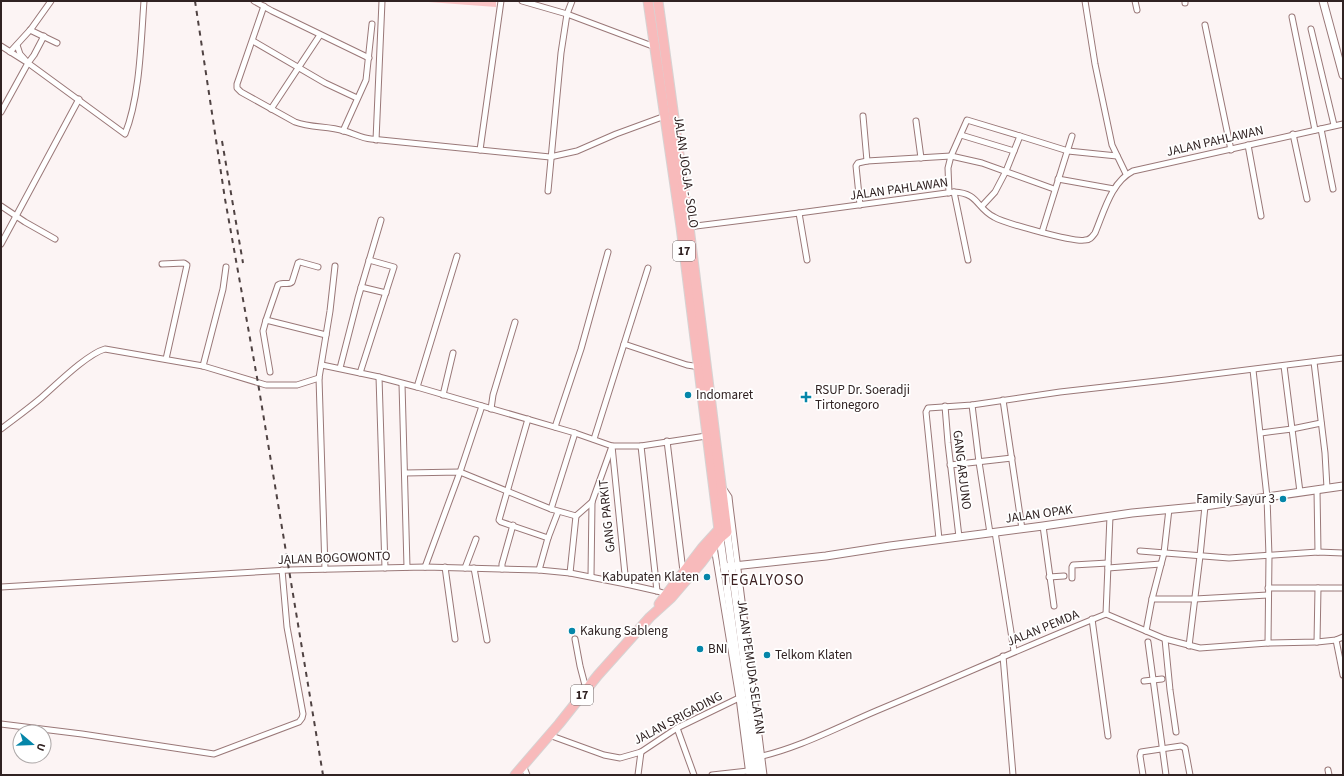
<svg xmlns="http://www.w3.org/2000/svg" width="1344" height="776" font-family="'Source Sans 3',sans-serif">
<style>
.green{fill:#fac4c5}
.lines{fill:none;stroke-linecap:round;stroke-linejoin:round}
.street-casing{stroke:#9a7878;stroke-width:7}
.secondary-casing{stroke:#9a7878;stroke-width:9}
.highway-casing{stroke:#d6d3d3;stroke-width:11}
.street{stroke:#fff;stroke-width:5}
.secondary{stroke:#fff;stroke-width:7}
.highway{stroke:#f8babb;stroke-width:9}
.rail{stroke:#4f4242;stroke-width:2;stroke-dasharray:5 5;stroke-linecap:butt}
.poi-dot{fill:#0586a9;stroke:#fff;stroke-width:1.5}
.labels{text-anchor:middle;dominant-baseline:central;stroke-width:3.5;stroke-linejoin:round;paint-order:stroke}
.shield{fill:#fff;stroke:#6e6464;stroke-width:1}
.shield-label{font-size:12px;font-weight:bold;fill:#302222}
.street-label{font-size:13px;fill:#302222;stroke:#fff}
.poi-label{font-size:13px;fill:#302222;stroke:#fff;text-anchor:start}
.quarter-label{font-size:15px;letter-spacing:1px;fill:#3c2021;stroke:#fff}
</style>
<rect width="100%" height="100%" fill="#fcf4f4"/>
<!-- green -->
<path class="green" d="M415 1H496V7Z"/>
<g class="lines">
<!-- street casing -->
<g class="street-casing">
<g id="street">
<path d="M254 1 272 11 369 58"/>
<path d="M522 1 567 14 655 47"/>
<path d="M1085 1 1095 64 1112 145 1126 174"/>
<path d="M1135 1 1137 10"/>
<path d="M1185 1V3"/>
<path d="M264 6 237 84V88L241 92 295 122C311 128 328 126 344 131 353 133 361 138 371 139L550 157 577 151 616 134 665 116"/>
<path d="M1292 17 1315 130"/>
<path d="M1205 25 1231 150"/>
<path d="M1311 29 1334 125"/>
<path d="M30 30 57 43"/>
<path d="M253 41 325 83 357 98"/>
<path d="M17 45 20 54 28 63 125 134C140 97 141 41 144 1"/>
<path d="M1 46 28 63 1 112"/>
<path d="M10 52 31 29 51 1"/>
<path d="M28 63 34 55 44 36"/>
<path d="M271 109 320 35"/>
<path d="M863 116 867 161"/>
<path d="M916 121 921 158"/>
<path d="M1321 129 1333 189"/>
<path d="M343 131 366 80 372 24"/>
<path d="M1293 134 1307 199"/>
<path d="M961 135 1014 151"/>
<path d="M1020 136 1068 151 1117 156"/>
<path d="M376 140 382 1"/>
<path d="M1248 145 1261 216"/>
<path d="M480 150 501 1"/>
<path d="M1058 179 1114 189"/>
<path d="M548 191 561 53 567 14 572 1"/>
<path d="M954 192 968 260"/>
<path d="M949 193 948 168 951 156 967 120 1020 136 1006 171 995 192 982 206"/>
<path d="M860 205 856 166 858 163 867 161 951 156 982 163 1054 189"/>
<path d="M1 206 25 222 55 239"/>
<path d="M799 213 807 260"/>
<path d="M688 227 799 213 954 192C979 193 976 208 994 217 1004 223 1076 243 1085 240 1090 240 1092 237 1095 233 1104 212 1111 182 1133 171L1343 124"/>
<path d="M1042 232 1072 136"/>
<path d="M1 244 79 99"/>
<path d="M162 264 184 263 187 265 166 359"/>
<path d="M361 287 386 293"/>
<path d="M266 320 278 285C282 281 288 286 292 282L298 263 300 262 318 267"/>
<path d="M624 344 648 268"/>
<path d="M1314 362 1325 453 1327 488"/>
<path d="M322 365 379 377 417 387 575 433 612 446H641L706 436"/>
<path d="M203 366 223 289 226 267"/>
<path d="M1284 366 1300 492"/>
<path d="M340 368 358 298 381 220"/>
<path d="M1253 370 1267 497 1269 556 1268 643"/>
<path d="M270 372 263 331 266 320 326 335"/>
<path d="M360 373 394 267 369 260"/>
<path d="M379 377 385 568"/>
<path d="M402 384 407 567"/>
<path d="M417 387 457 256"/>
<path d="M443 395 453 353"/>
<path d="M1003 400 1022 529"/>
<path d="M972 405 979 462 990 533"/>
<path d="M945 406 948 443 959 537"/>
<path d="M491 409 493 395 515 322"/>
<path d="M528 419 499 520 501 522 548 538"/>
<path d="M555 427 581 349 608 252"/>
<path d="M1 429C14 419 28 409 41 398 56 385 87 354 105 349L203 366 266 385H297L319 378"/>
<path d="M1261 433 1292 429 1321 423"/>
<path d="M594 439 624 344 687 365 700 367"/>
<path d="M667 441 683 571"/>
<path d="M612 446 626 584"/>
<path d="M641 446 657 591"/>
<path d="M950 465 1012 458"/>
<path d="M405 473 460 472 551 509 576 516 592 502"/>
<path d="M723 488 729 497 730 506 764 775"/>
<path d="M1317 490 1318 552"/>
<path d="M551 509 575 433"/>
<path d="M1043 526 1054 606"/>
<path d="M995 532 1014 651"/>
<path d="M939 539 926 412 928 408 972 405 1060 392 1166 380 1343 358"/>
<path d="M714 547 739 698 749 775"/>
<path d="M1140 551 1229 558 1318 552 1343 553"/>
<path d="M425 567 460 472 482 406"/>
<path d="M445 567 455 639"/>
<path d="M465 568 476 539"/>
<path d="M474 568 487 640"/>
<path d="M1108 568 1161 564"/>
<path d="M325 569 319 378 330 311 335 266"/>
<path d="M502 569V564L513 525"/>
<path d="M539 570 548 538 558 512"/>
<path d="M570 573 576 516"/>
<path d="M591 576 592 502 611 449"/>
<path d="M1049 577 1064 576"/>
<path d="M1072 578V567L1073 565 1108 563"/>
<path d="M1 587 289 570 425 567 539 570 570 573 626 584 657 591 666 594"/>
<path d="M1268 588H1343"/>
<path d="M1152 599H1195L1268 595"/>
<path d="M1106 614 1110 516"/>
<path d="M1092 619 1108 736"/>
<path d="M1146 631 1152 599 1164 553 1169 509"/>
<path d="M575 639 580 666 586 689"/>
<path d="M1165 639 1170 690 1176 732"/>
<path d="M1336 640 1343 675"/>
<path d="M1148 642 1166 775"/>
<path d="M1317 642 1318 588"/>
<path d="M1189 646 1200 556 1205 506"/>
<path d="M1003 656 1013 775"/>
<path d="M1144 681 1162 679"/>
<path d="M1 724 82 734 214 754 299 722 302 718 303 714 287 627 282 570"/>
<path d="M677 728 694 775"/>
<path d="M549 735 604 755 620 758 641 752 677 728 741 697"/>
<path d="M754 758C797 749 836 728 876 711 953 679 1029 645 1106 614L1165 639 1200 648 1268 643 1317 642 1336 640 1343 637"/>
<path d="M523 765 527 775"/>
<path d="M1328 770 1329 775"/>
<path d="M638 775 641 752"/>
<path d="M712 775 748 771"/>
<path d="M1143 775 1140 756 1141 752 1181 746 1185 748 1190 775"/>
</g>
</g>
<!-- secondary casing -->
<g class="secondary-casing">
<g id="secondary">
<path d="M1323 1 1343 75"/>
<path d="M727 532 759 775"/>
<path d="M720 538 753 775"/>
<path d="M724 567 826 556 890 546 1043 526 1132 513 1205 506 1343 486"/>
</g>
</g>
<!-- highway casing -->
<g class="highway-casing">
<g id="highway">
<path d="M648 1 681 227 720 538"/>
<path d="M659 604 702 548 722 526"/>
<path d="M515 775 559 724 598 675 650 617 671 598 701 563 720 538 727 532 689 227 658 1"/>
</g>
</g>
<!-- street -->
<use href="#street" class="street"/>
<!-- secondary -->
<use href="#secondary" class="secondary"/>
<!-- highway -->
<use href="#highway" class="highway"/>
<!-- rail -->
<g class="rail">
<path d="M195 1 225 199 258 383 323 775"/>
<path d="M222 141 243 263"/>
</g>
</g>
<!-- markers -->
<g class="poi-dot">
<circle cx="688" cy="395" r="4"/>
<path d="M804 391h4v4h4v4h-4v4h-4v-4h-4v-4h4z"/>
<circle cx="1283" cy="499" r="4"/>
<circle cx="707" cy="577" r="4"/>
<circle cx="572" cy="631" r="4"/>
<circle cx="700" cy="649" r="4"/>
<circle cx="767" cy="655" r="4"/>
</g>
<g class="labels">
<!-- shield labels -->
<g class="shield">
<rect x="673" y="241" width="22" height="20" rx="3"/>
<rect x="571" y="685" width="22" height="20" rx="3"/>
</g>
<g class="shield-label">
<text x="684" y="251">17</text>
<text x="582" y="695">17</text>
</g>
<!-- street labels -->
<g class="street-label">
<text transform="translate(1215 141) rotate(-13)">JALAN PAHLAWAN</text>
<text transform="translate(686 172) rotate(82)">JALAN JOGJA - SOLO</text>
<text transform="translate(899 189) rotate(-8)">JALAN PAHLAWAN</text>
<text transform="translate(962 470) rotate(83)">GANG ARJUNO</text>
<text transform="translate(1039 514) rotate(-8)">JALAN OPAK</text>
<text transform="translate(607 516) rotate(-96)">GANG PARKIT</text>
<text transform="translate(334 558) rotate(-2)">JALAN BOGOWONTO</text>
<text transform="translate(1043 628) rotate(-22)">JALAN PEMDA</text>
<text transform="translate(751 667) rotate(82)">JALAN PEMUDA SELATAN</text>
<text transform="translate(678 718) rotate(-28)">JALAN SRIGADING</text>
</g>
<!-- poi labels -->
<g class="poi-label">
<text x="815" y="390">RSUP Dr. Soeradji<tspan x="815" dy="15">Tirtonegoro</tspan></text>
<text x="696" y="395">Indomaret</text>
<text x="1275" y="499" text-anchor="end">Family Sayur 3</text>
<text x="699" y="577" text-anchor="end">Kabupaten Klaten</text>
<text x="580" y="631">Kakung Sableng</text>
<text x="708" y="649">BNI</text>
<text x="775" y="655">Telkom Klaten</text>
</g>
<!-- quarter labels -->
<g class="quarter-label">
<text x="763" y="580">TEGALYOSO</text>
</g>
</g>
<!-- border -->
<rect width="1344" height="776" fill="none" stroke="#302222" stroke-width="4"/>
<!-- north arrow -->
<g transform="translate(32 744) rotate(109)"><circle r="19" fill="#ffffff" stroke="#aca7a7"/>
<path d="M0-3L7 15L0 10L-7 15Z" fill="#0586a9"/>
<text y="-6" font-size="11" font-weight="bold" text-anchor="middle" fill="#302222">U</text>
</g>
</svg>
